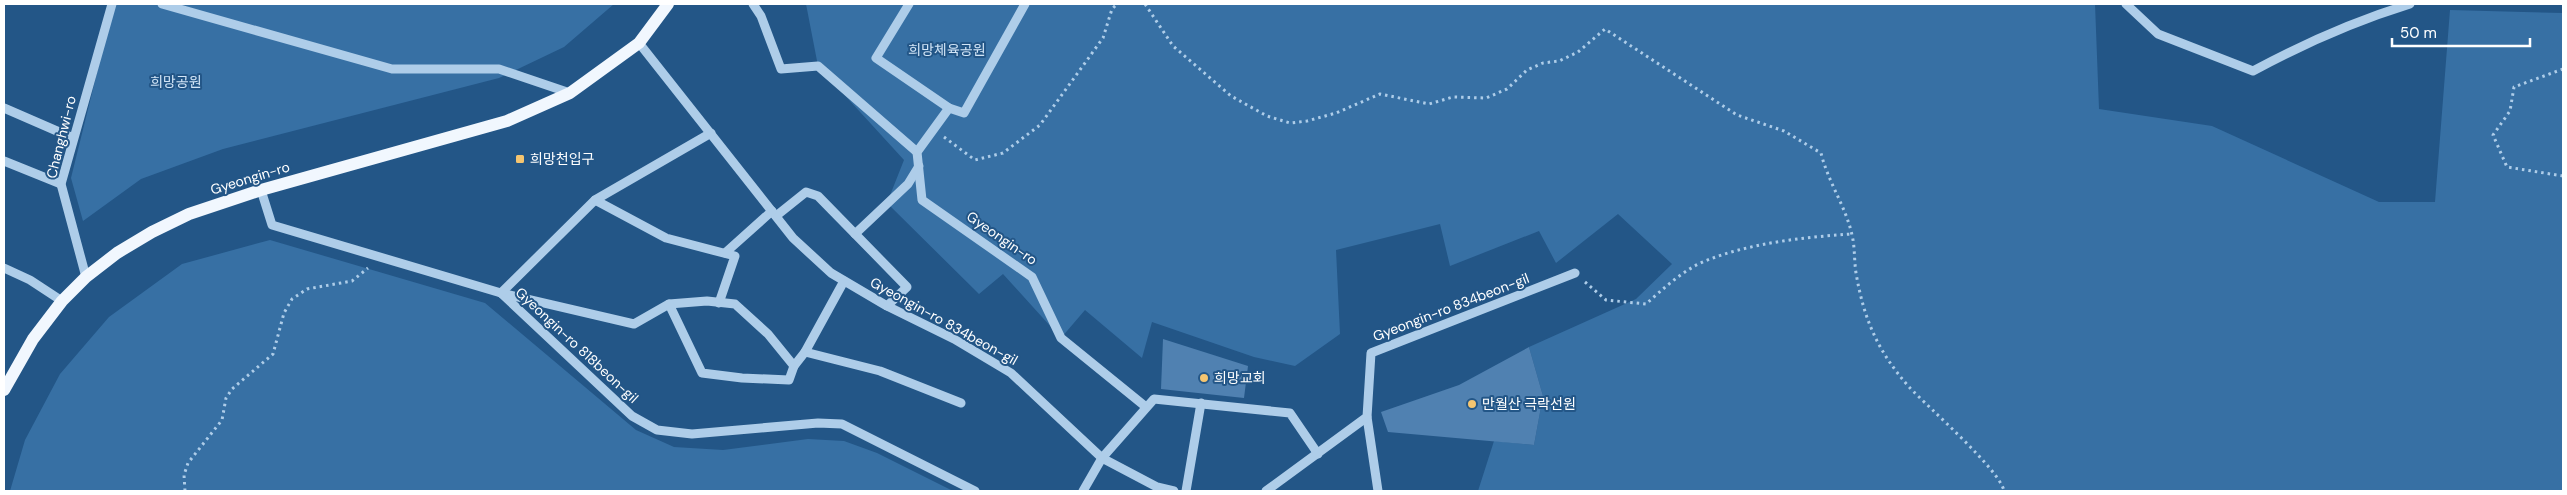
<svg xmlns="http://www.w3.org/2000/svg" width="2567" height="495" font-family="'DM Sans','Noto Sans KR',sans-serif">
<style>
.green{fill:#3770a4}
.building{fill:#5081b1}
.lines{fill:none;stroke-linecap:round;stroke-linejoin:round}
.path{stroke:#aecde9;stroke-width:3;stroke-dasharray:2.5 4;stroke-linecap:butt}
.minor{stroke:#aecde9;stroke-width:9}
.major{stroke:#f1f7fe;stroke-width:12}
.poi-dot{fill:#f5c570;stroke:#235687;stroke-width:2}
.labels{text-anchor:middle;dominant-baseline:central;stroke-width:4;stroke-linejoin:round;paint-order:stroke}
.park-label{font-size:14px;fill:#d2e5f7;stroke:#235687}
.street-label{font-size:14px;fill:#fff;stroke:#235687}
.poi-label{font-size:14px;fill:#fff;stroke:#235687;text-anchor:start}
</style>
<rect width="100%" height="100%" fill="#235687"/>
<!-- green -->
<g class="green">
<path d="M114 4H614L564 47 499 78 223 149 141 179 83 221 71 178Z"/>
<path d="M806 4H2095L2099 109 2212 126 2379 202H2435L2450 10 2563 13V491H1478L1494 441 1534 445 1543 396 1529 347 1636 299 1672 264 1618 214 1556 263 1539 231 1450 266 1440 224 1336 250 1340 334 1295 366 1254 357 1152 322 1142 358 1085 310 1061 338 1003 274 979 294 887 203 904 160 818 66Z"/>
<path d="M270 240 485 303 636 430 674 447 723 450 808 439 844 441 877 453 953 491H10L25 440 60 374 109 317 182 264Z"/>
</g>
<!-- building -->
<g class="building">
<path d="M1163 339 1248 366 1244 398 1161 389Z"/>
<path d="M1529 347 1543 396 1534 445 1388 432 1381 412 1459 385Z"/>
</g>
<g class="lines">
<!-- path -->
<g class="path">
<path d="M1145 4 1173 46 1231 96 1267 116 1290 123 1307 121 1336 113 1380 94 1429 104 1453 97 1486 98 1507 89 1527 70 1543 63 1559 61 1578 52 1605 29 1737 115 1784 131 1821 153C1828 182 1846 207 1852 235 1855 247 1854 260 1856 273 1864 320 1878 352 1910 388 1928 407 2000 470 2004 491"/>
<path d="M2563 69 2514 87 2510 111 2493 135 2507 167 2563 176"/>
<path d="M944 137 975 160 1003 153 1040 125 1103 38 1112 9 1117 4"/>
<path d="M1585 282 1606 300 1646 304C1663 289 1683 270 1705 261 1750 243 1804 237 1852 234"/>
<path d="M185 491 184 475 188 463 222 420 226 398 232 389 273 354 284 313 292 299 307 289 352 281 368 268"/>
</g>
<!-- minor -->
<g class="minor">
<path d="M162 4 392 69H499L570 93"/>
<path d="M753 4 761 16 781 69 818 66 917 152"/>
<path d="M909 4 876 58 949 108 964 113 1025 4"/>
<path d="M2126 4 2158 34 2253 71C2303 44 2355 21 2410 4"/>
<path d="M639 43 793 238 831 273 887 306 954 339 1011 373 1102 458 1157 487 1174 491"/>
<path d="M4 108 73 138"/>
<path d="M949 108 917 152 922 200 1032 277 1061 338 1146 407"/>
<path d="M4 161 61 184"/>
<path d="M261 190 272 225 501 293 632 416 657 430 692 434 818 423 842 424 975 491"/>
<path d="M595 200 666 238 735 256 719 303"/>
<path d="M776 216 806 192 818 196 907 287 887 306"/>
<path d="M855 234 908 184 919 166"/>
<path d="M725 253 772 211"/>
<path d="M4 268 30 280 62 301"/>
<path d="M86 277 61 184 112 4"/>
<path d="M501 293 634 324 669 304 707 301 735 304 768 334 794 366 805 352 880 371 961 403"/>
<path d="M501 293 595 200 711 133"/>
<path d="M669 304 702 373 742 378 789 380 794 366"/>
<path d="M805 352 844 281"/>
<path d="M1367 417 1378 491"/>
<path d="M1083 491 1102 458 1154 399 1290 413 1318 454"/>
<path d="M1186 491 1201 403"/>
<path d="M1266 491 1367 417 1371 353 1575 273"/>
</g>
<!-- major -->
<path class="major" d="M4 390 33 339 62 301 86 277 117 253 152 232 189 214 261 190 507 121 570 93 639 43 668 4"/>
</g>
<!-- markers -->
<g class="poi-dot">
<rect x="515" y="154" width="10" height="10" rx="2.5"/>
<circle cx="1204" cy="378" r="5"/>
<circle cx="1472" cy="404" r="5"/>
</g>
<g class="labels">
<!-- park labels -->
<g class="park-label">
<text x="947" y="50">희망체육공원</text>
<text x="176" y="82">희망공원</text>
</g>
<!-- street labels -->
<g class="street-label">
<text transform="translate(61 137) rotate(-76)">Changhwi-ro</text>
<text transform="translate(250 178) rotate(-17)">Gyeongin-ro</text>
<text transform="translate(1002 238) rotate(35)">Gyeongin-ro</text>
<text transform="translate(1451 307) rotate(-21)">Gyeongin-ro 834beon-gil</text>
<text transform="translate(944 321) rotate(29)">Gyeongin-ro 834beon-gil</text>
<text transform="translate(577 345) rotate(43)">Gyeongin-ro 818beon-gil</text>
</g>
<!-- poi labels -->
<g class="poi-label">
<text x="530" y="159">희망천입구</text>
<text x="1214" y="378">희망교회</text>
<text x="1482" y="404">만월산 극락선원</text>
</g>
</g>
<!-- border -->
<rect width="2567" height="495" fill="none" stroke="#ffffff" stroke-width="10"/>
<!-- scale -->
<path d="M2392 38v8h138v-8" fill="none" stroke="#ffffff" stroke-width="2.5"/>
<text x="2400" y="38" font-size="15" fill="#ffffff" stroke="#235687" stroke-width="4" paint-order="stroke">50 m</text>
</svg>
